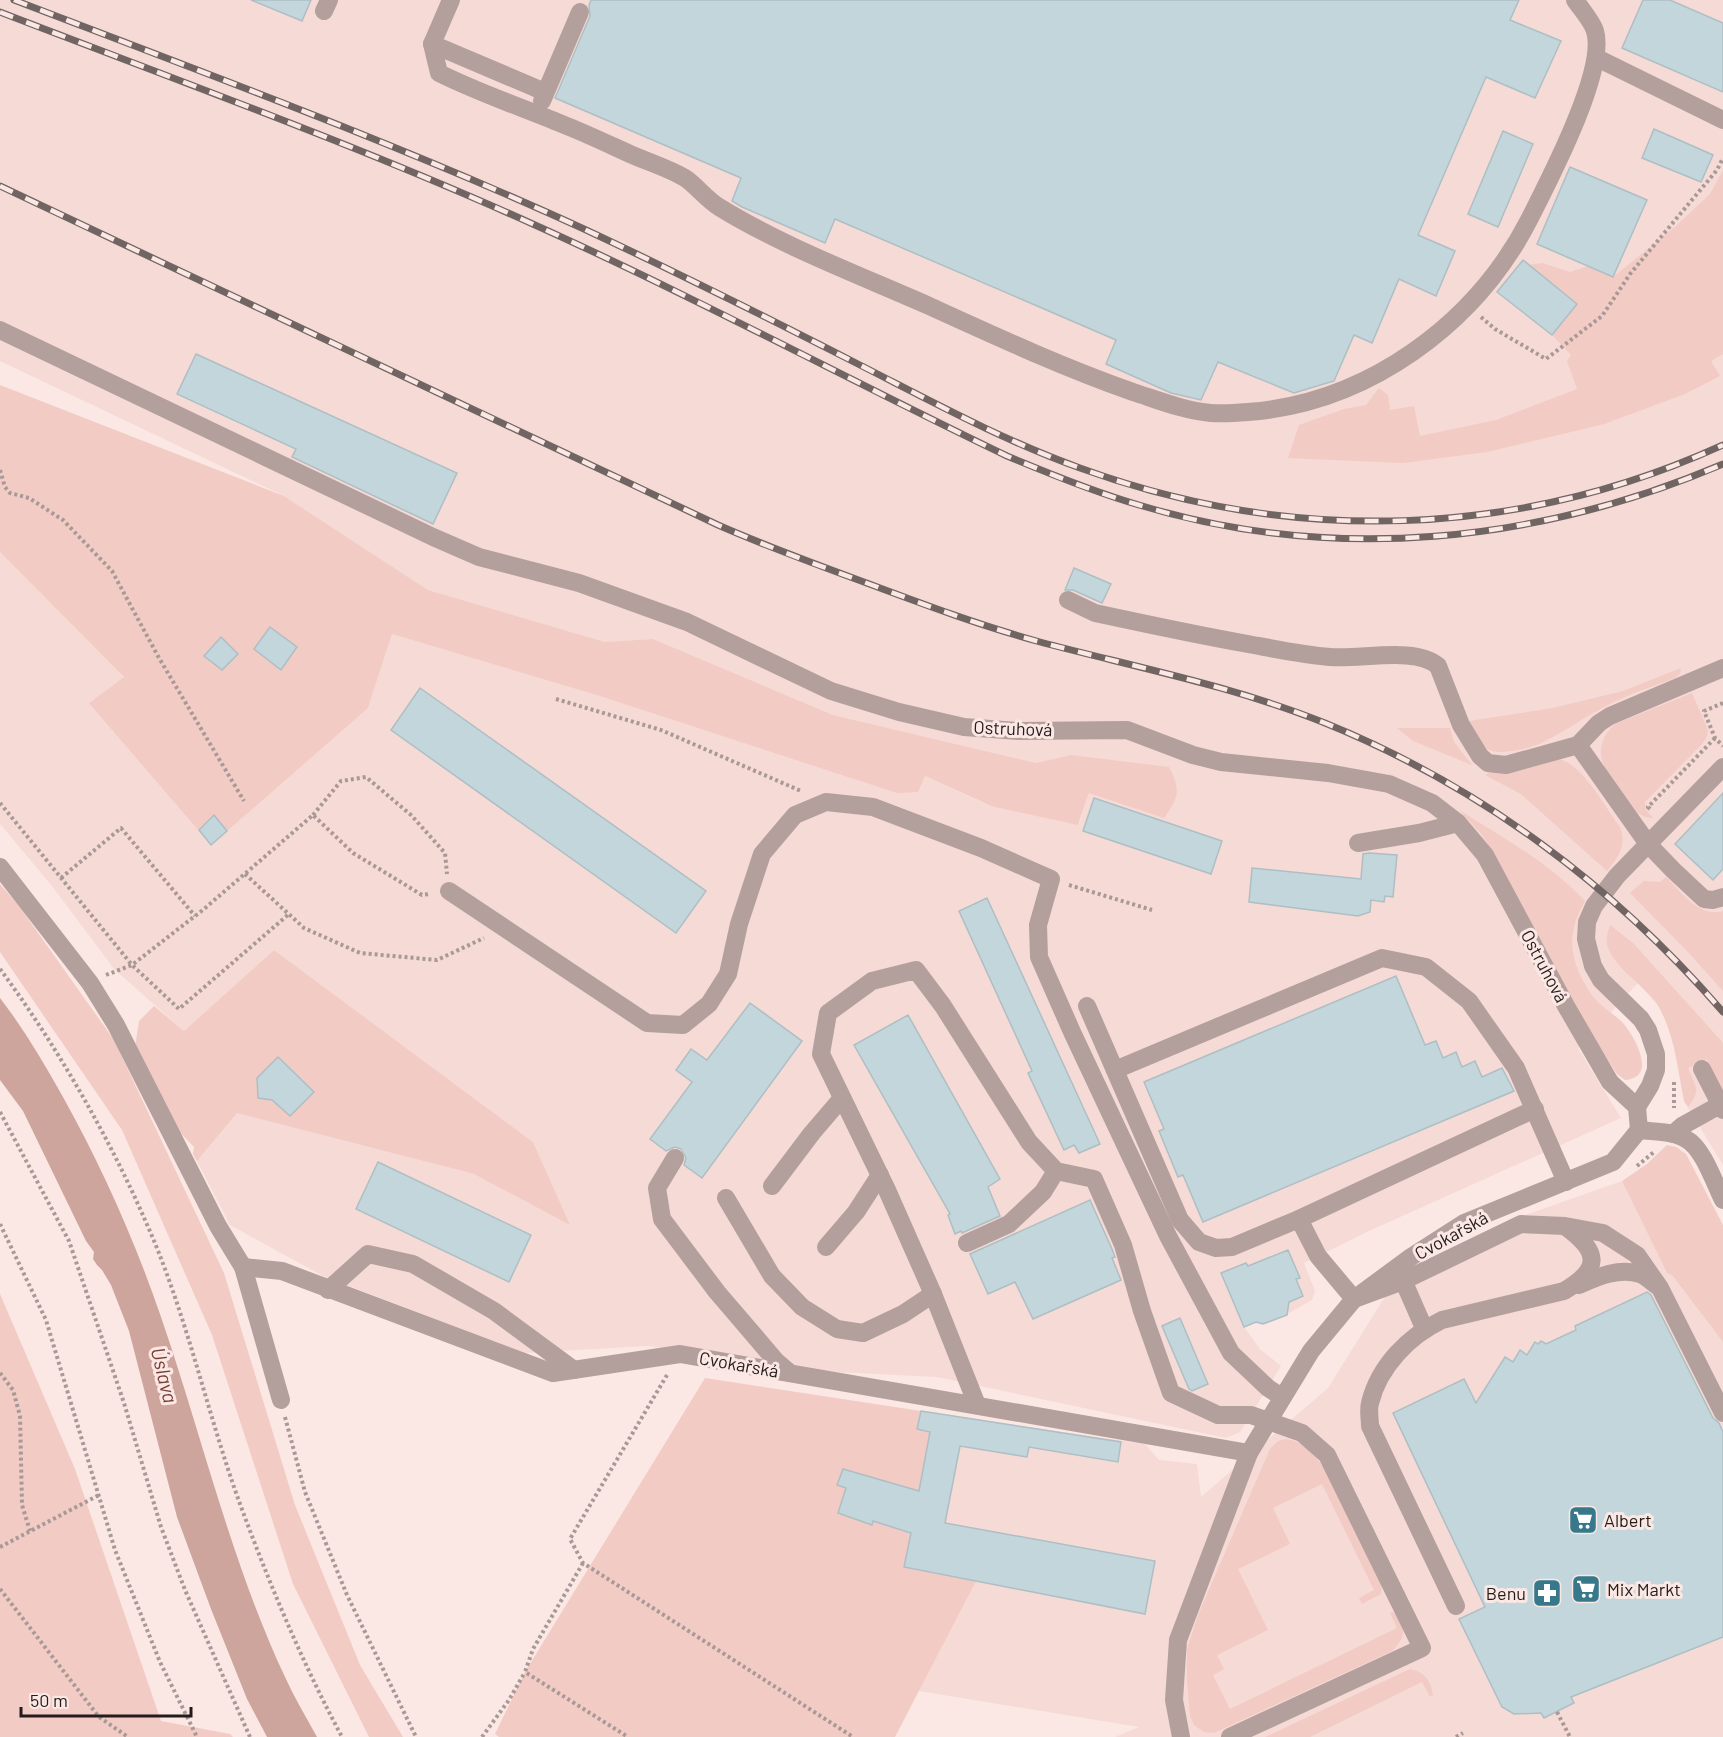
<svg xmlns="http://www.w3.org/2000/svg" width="1723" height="1737" font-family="Barlow,sans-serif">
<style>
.built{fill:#f6dad5}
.green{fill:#f2cbc4}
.water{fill:#cea59d}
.building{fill:#c3d6db;stroke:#adbfc4;stroke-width:1.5}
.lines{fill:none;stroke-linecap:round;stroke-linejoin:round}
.path{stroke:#a89997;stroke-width:4;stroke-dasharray:3 3;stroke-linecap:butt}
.minor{stroke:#b3a09d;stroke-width:18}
.rail-casing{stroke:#706563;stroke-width:7}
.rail{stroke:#fbe8e4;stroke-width:4.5;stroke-dasharray:14;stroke-linecap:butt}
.labels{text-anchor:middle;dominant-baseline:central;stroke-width:6;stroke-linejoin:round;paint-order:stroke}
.street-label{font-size:18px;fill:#231c1b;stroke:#fbe8e4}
.poi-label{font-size:18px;fill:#231c1b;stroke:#fbe8e4;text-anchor:start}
.water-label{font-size:20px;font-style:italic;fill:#773f36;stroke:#fbe8e4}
</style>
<rect width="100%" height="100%" fill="#fbe8e4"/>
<!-- built -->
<g class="built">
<path d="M0 0H1723V1165L1684 1101 1673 1042 1665 1019 1657 1004 1638 983 1578 1048 1621 1118 1369 1231 1304 1263 1315 1291 1312 1300 1284 1316 1263 1324 1259 1321 1244 1327 1260 1349 1281 1366 1240 1432 1226 1438 937 1377 836 1372 776 1361 647 1346 523 1353 352 1287 336 1283 230 1225 197 1161 237 1113 474 1174 569 1224 533 1142 274 950 184 1031 115 970 52 886 0 824V552L124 677 89 703 368 708 392 634 603 697 925 776 983 803 1079 824 1089 793 1072 755 1036 763 833 715 653 639 605 642 428 590 284 496 0 361Z"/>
<path d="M1622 1181 1667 1273 1672 1275 1723 1342V1737H1115L1139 1727 919 1691 975 1581 904 1567 917 1429 921 1411 1145 1444 1159 1460 1197 1464 1201 1497 1328 1388 1386 1295 1517 1218Z"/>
</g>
<!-- green -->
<g class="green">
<path d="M1723 170V354L1711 361 1720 376 1685 394 1604 424 1487 452 1403 463 1288 458 1299 425 1344 409 1366 405 1379 388 1388 395 1390 410 1414 406 1420 436 1496 420 1577 389 1567 361 1571 355 1552 335 1577 304 1580 306 1529 265 1542 263 1570 272 1588 266 1613 277 1675 227 1710 194Z"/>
<path d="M0 385 284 496 428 590 605 642 653 639 833 715 1036 763 1071 755 1169 767C1181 790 1179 797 1164 818L1089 793 1078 825 991 806 925 776 918 792 897 793 603 697 392 634 368 708 211 845 89 703 124 677 0 552Z"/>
<path d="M1681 668 1680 674 1675 678C1655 686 1634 692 1614 702 1589 714 1566 731 1541 743 1529 749 1499 756 1487 749 1478 743 1474 731 1469 721L1553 708 1623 691Z"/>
<path d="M1692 693 1708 730 1707 736 1703 743 1645 802 1646 810 1653 818 1645 817 1638 813C1617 785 1581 756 1615 724Z"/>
<path d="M1397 728H1450L1454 742 1472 765 1413 741Z"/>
<path d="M1559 759C1583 765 1605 807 1620 827 1627 846 1618 857 1607 871L1521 794 1485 775 1490 772Z"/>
<path d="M1459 810C1504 838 1549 863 1585 901 1570 927 1568 948 1580 975 1584 983 1589 992 1595 999 1603 1008 1614 1014 1623 1023 1635 1037 1658 1078 1625 1080L1617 1074 1591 1034 1495 856 1482 835Z"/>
<path d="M1666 877C1681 892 1699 918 1723 911V991L1688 952 1630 893 1644 881 1660 882Z"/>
<path d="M0 884 19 906 114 1040 224 1273 295 1505 360 1665 403 1737H369L293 1584 212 1335 122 1130 0 952Z"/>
<path d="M1610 925 1634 944 1723 1043V1090L1707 1059 1688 1068C1695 1086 1702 1090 1688 1107L1684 1101C1678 1070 1675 1036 1659 1007 1647 987 1614 968 1608 947 1605 940 1608 932 1610 925Z"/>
<path d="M274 950 533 1142 570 1225 474 1174 237 1113 197 1161 193 1154 194 1147 178 1130 135 1047 139 1021 154 1006 184 1031Z"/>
<path d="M1667 1145 1676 1147 1686 1154 1723 1225V1342L1672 1275 1667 1273 1622 1181 1647 1164Z"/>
<path d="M0 1294 75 1469 161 1721 230 1734 233 1737H0Z"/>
<path d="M705 1378 921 1411 917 1429 930 1432 904 1567 976 1581 895 1737H499L495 1734 525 1672Z"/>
<path d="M1286 1439C1293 1440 1299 1442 1304 1446 1332 1465 1366 1552 1382 1585L1381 1594 1362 1604 1359 1598 1374 1590 1322 1484 1273 1508 1290 1544 1238 1569 1268 1630 1217 1655 1224 1669 1213 1675 1230 1709 1397 1628 1390 1613 1393 1612C1407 1626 1406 1638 1392 1651L1214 1733 1204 1732 1194 1725 1190 1716 1187 1681V1649L1198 1615 1270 1449 1278 1441Z"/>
<path d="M1410 1669C1425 1672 1431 1681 1433 1695L1430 1697 1422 1682 1310 1737H1265Z"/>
</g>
<!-- water -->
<path class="water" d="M0 998C24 1029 44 1063 63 1097 102 1167 135 1241 161 1317 202 1436 231 1562 285 1677 294 1697 306 1717 317 1737H267L247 1699 211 1609 177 1517 129 1331 111 1285 102 1270 97 1265 93 1259 94 1252 86 1241 23 1111 0 1080Z"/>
<!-- building -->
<g class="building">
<path d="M251 0H311L302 21Z"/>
<path d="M591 0H1519L1510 20 1561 41 1535 98 1486 77 1418 235 1455 251 1436 296 1399 279 1372 343 1354 335 1334 381 1294 393 1218 362 1201 400 1171 393 1106 364 1116 340 835 219 825 243 742 207 732 201 741 178 555 98 590 16 589 5Z"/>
<path d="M1643 0H1670L1723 23V92L1622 48Z"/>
<path d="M1654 129 1713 155 1701 182 1642 158Z"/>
<path d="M1503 131 1533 144 1498 227 1468 214Z"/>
<path d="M1570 167 1647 200 1613 277 1537 244Z"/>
<path d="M1523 260 1577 304 1552 335 1497 292Z"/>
<path d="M196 354 457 473 433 524 292 457 296 449 177 394Z"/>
<path d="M1074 568 1111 584 1102 603 1073 590H1065Z"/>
<path d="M270 627 297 647 281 670 254 649Z"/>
<path d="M221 637 238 654 222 670 204 656Z"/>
<path d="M420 688 706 891 676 933 391 730Z"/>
<path d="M1723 793V869L1713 880 1675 844Z"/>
<path d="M1094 798 1222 841 1211 874 1083 831Z"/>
<path d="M214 815 227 831 211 845 199 830Z"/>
<path d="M1369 853 1397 855 1393 897 1385 896 1384 902 1371 900 1370 912 1358 916 1249 902 1252 868 1361 879 1363 854Z"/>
<path d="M987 898 1100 1144 1079 1153 1074 1145 1064 1150 1028 1073 1032 1071 959 911Z"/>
<path d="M1396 976 1425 1045 1436 1041 1443 1058 1456 1052 1462 1067 1475 1061 1482 1077 1502 1068 1514 1091 1203 1222 1183 1175 1178 1177 1159 1131 1164 1129 1144 1082Z"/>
<path d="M750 1003 802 1041 702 1178 684 1165 686 1158 681 1149 675 1147 666 1151 650 1139 692 1082 676 1070 691 1049 707 1060Z"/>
<path d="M908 1015 1000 1179 988 1187 1000 1216 962 1233 961 1231 955 1234 948 1215 950 1214 854 1045Z"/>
<path d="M278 1057 314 1092 290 1116 272 1100 258 1098 257 1078Z"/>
<path d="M378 1162 531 1235 509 1282 356 1209Z"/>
<path d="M1090 1200 1112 1249 1115 1257 1112 1258 1121 1280 1033 1319 1015 1282 988 1294 970 1254Z"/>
<path d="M1288 1250 1300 1278 1296 1279 1303 1296 1289 1302 1287 1315 1263 1324 1256 1322 1244 1327 1221 1273 1246 1263 1248 1266Z"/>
<path d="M1647 1292 1651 1295 1713 1418 1719 1423 1723 1432V1637L1571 1697 1574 1703 1544 1718 1541 1713 1514 1714 1502 1707 1499 1701 1459 1619 1485 1607 1393 1413 1464 1379 1476 1403 1505 1357 1513 1362 1520 1350 1527 1355 1535 1342 1538 1344 1541 1341 1546 1344 1576 1330 1575 1326Z"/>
<path d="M1180 1318 1208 1384 1192 1391 1189 1389 1162 1326Z"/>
<path d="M921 1411 1121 1442 1118 1462 1029 1447 1027 1457 960 1446 945 1523 1155 1561 1145 1614 904 1567 911 1533 873 1521 872 1525 838 1513 846 1488 837 1485 843 1469 919 1491 930 1432 917 1429Z"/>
</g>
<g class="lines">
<!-- path -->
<g class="path">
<path d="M1481 317 1495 329 1546 359 1602 316 1630 274 1717 170 1723 158"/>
<path d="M0 470 5 487 10 493 29 498 63 520 112 571 159 658 244 801"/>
<path d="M556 699 661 730 801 791"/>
<path d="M1723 703 1704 711 1715 738 1723 746"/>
<path d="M0 803 132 965 179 1009 289 914"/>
<path d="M1650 809 1648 807 1715 738"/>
<path d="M313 815 341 781 366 777 411 815 445 853 447 874"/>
<path d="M245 874 304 928 360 953 437 960 484 938"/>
<path d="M61 878 121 828 195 916"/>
<path d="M1069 885 1152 910"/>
<path d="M0 969C55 1043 108 1135 145 1220 186 1311 206 1410 240 1504 269 1583 302 1662 342 1737"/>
<path d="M106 975 132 965 204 909 313 815 353 853 422 895 429 894"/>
<path d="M1674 1082V1108"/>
<path d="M0 1112 69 1241 124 1403 161 1527 185 1590 250 1737"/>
<path d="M1637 1166 1654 1152"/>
<path d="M0 1224 46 1320 115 1550 160 1662 197 1737"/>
<path d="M0 1373 13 1390 20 1416 22 1505 30 1531"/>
<path d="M667 1375 570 1539 583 1563 853 1737"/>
<path d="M285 1417 305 1492 347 1595 416 1737"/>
<path d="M0 1547 99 1495"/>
<path d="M583 1563 533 1649 525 1672 628 1737"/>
<path d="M0 1589 99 1717 128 1737"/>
<path d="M1557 1712 1570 1737"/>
<path d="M482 1737 509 1700 525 1672"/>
<path d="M1456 1737 1463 1733"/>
</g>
<!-- minor -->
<g class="minor">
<path d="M451 0 432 44 545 92"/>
<path d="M324 11 329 0"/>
<path d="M432 44 439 73C479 93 521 107 562 124 585 133 608 144 630 154 648 162 668 168 685 178 697 186 706 199 719 207 782 246 859 275 927 305 995 336 1062 367 1133 392 1158 400 1185 411 1211 413 1224 414 1236 413 1248 412 1368 403 1476 324 1530 218 1549 180 1607 70 1595 31 1592 21 1581 9 1575 0"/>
<path d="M1597 58 1723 120"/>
<path d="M542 101 580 12"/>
<path d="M0 330 433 537 479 557 579 583 687 622 831 691 899 712 964 727 1019 731 1127 730 1193 755 1221 762 1328 773 1389 784 1432 803 1458 823"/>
<path d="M1068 600 1095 613C1146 624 1197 635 1248 644 1275 649 1303 655 1330 657 1360 660 1416 646 1438 666L1461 725 1480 756 1488 763 1506 765 1578 745 1599 723 1610 716 1723 668"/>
<path d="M1578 745 1648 844 1673 870 1704 899 1713 900 1723 897"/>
<path d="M1358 843 1419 833 1458 823 1485 855 1566 1006 1610 1082 1637 1107 1639 1130"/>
<path d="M0 867 90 983 116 1025 218 1226 243 1267 281 1400"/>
<path d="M449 891 647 1023 683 1025 709 1004 728 974 739 924 762 854 795 815 826 802 873 807 981 848 1051 879 1038 925 1039 957 1072 1032 1168 1236 1231 1353 1268 1388 1282 1397"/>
<path d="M1087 1006 1180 1220 1199 1242 1216 1248 1232 1247 1299 1219 1535 1109"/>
<path d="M1702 1069 1723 1110"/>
<path d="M1115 1070 1382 958 1426 967 1469 1001 1516 1068 1566 1182"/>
<path d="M1637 1107 1650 1086 1656 1070V1054L1648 1030 1641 1019 1601 980 1593 966 1586 939 1587 922 1594 906 1617 876 1723 767"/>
<path d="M1639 1130C1655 1132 1673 1131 1686 1139 1703 1148 1714 1182 1723 1200"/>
<path d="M1673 1134 1682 1126 1720 1105"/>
<path d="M675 1158 657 1188 662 1219 717 1292 776 1361 790 1373"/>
<path d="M772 1186 812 1133 842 1098"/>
<path d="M726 1198 772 1276 802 1307 837 1329 863 1333 903 1314 933 1294"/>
<path d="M1299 1219 1318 1256 1354 1299 1403 1281 1521 1224 1565 1226 1603 1233 1637 1255 1660 1288 1723 1413"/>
<path d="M967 1243 1009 1224 1043 1192 1056 1171"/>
<path d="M826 1247 856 1212 880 1175"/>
<path d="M243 1267 282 1271 553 1373 680 1354 1249 1453"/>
<path d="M1399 1271 1424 1328"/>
<path d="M1579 1285C1597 1277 1620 1267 1640 1274 1646 1276 1652 1282 1656 1285"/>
<path d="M328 1290 368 1254 413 1264 494 1311 574 1370"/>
<path d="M977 1405 933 1294 887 1190 821 1054 828 1013 872 981 916 970 943 1006 1029 1142 1056 1171 1094 1179 1123 1245 1142 1311 1171 1393 1218 1415H1251L1302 1433 1327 1455 1422 1648 1230 1737"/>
<path d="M1456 1606 1370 1426C1370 1419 1368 1410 1370 1403 1379 1366 1409 1336 1442 1320L1564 1291C1601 1269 1600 1252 1566 1227"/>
<path d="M1181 1737 1174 1700 1178 1640 1249 1453 1311 1351 1354 1299 1411 1257 1464 1223 1613 1162 1639 1130"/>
</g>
<!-- rail casing -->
<g class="rail-casing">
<g id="rail">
<path d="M14 0C205 73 398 144 584 229 676 272 766 317 856 363 929 400 1002 440 1080 468 1292 545 1517 539 1723 445"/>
<path d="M0 12C179 81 360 146 535 225 695 297 849 380 1007 456 1050 474 1094 492 1139 505 1334 564 1538 543 1723 464"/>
<path d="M0 186 718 525C768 547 820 566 872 585 928 606 982 626 1040 642 1135 667 1233 686 1325 723 1480 786 1614 886 1723 1012"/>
</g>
</g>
<!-- rail -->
<use href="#rail" class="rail"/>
</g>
<!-- icons -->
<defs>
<g id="supermarket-square" transform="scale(1.5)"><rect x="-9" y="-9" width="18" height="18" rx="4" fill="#37798b" stroke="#fbe8e4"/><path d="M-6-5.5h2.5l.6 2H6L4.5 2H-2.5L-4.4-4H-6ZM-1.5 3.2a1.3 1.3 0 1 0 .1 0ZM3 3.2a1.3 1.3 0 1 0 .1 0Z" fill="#fff"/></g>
<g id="pharmacy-square" transform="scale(1.5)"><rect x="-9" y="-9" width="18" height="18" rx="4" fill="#37798b" stroke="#fbe8e4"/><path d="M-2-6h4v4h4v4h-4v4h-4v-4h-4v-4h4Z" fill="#fff"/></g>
</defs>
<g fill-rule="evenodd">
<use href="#supermarket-square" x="1583" y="1520"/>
<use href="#supermarket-square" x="1586" y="1589"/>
<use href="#pharmacy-square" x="1547" y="1593"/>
</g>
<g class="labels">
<!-- street labels -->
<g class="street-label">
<text transform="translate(1013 728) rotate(2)">Ostruhová</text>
<text transform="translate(1545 966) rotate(62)">Ostruhová</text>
<text transform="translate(1451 1235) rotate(-29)">Cvokařská</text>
<text transform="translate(739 1364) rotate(10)">Cvokařská</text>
</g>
<!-- poi labels -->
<g class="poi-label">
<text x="1604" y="1520">Albert</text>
<text x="1607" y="1589">Mix Markt</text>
<text x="1526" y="1593" text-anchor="end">Benu</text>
</g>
<!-- water labels -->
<g class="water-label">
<text transform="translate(165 1375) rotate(76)">Úslava</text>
</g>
</g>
<!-- scale -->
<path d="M21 1707v9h170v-9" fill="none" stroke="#231c1b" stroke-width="3"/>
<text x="30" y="1707" font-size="18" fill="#231c1b" stroke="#fbe8e4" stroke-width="4.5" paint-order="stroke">50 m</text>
</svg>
